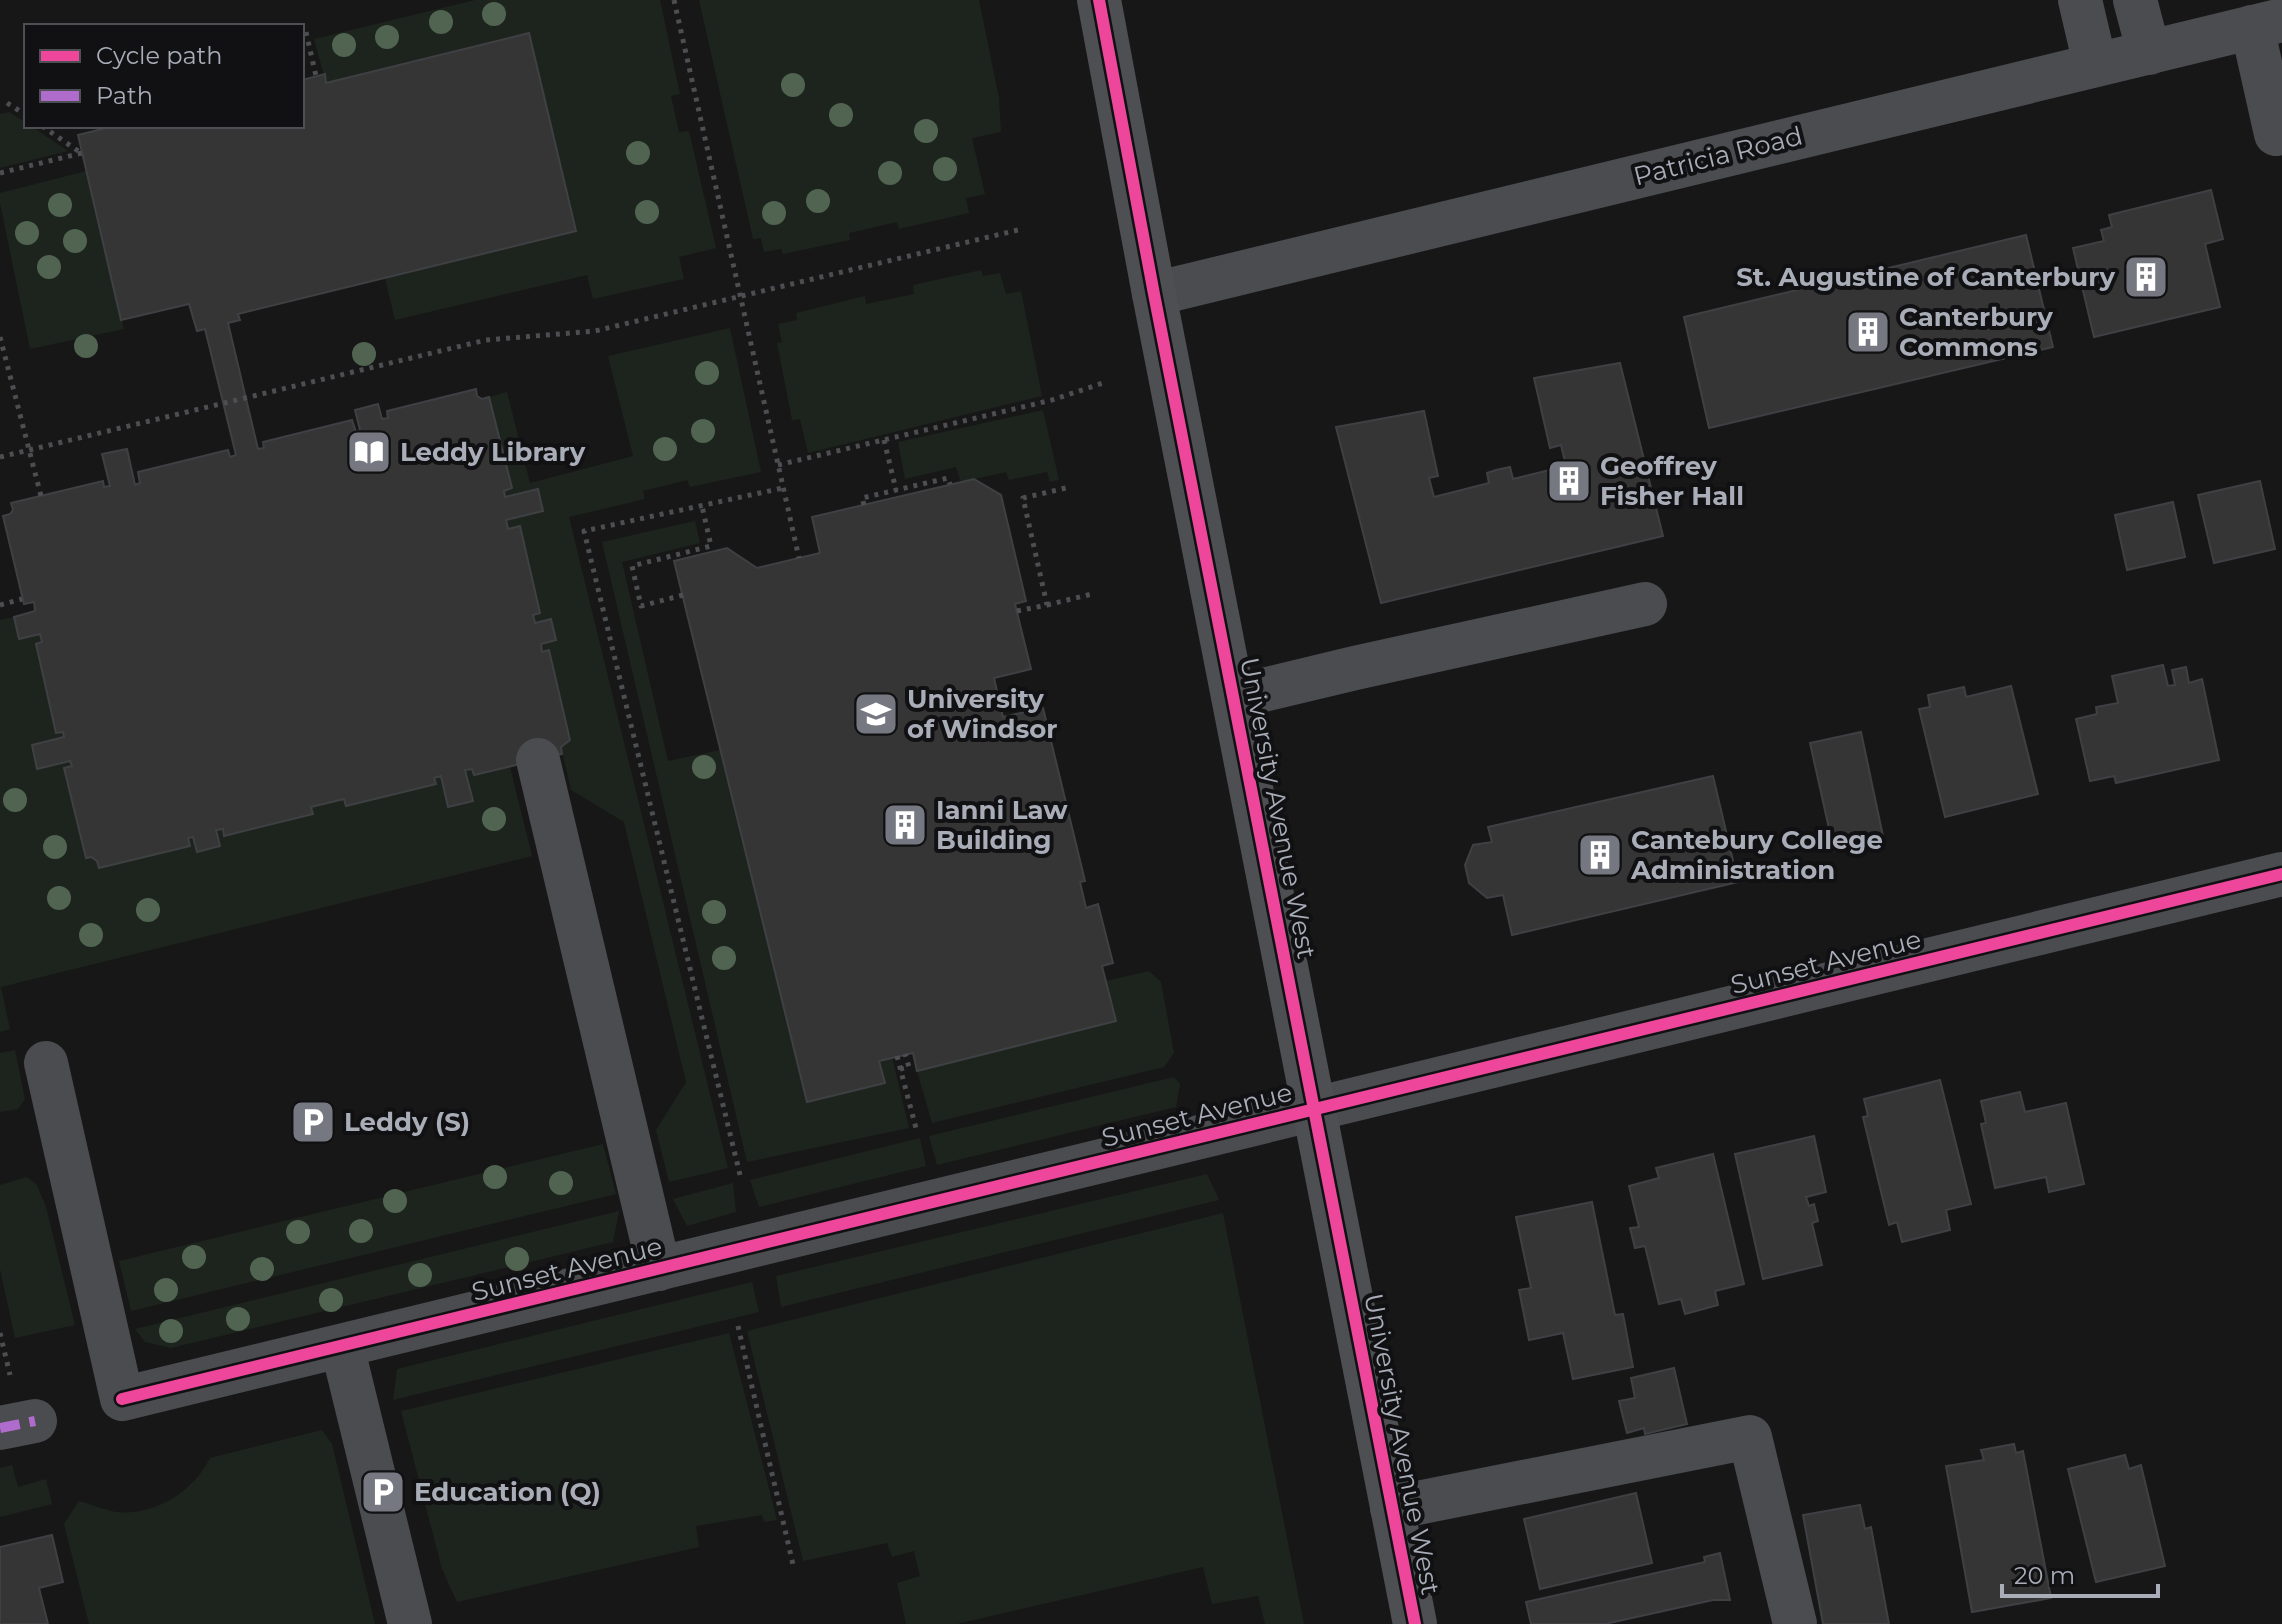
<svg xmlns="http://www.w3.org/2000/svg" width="2282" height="1624" font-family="Montserrat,sans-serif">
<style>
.green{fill:#1d241e}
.building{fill:#353536;stroke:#3f4043;stroke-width:2}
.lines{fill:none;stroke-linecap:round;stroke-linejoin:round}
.path{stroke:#4d4e52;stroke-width:5;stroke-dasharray:4 6;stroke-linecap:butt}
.minor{stroke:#4b4c50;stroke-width:44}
.major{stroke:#4d4f52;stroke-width:44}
.quiet{stroke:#b06ccc;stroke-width:10;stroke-dasharray:20 10;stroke-linecap:butt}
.cycleway-casing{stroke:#111113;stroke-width:17}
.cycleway{stroke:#ed469a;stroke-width:12}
.tree{fill:#506451}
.labels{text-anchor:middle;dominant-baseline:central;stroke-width:8;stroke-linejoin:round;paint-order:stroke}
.street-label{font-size:26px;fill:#a8adb8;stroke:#111113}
.poi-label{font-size:26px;font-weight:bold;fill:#a8adb8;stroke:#111113;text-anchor:start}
</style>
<rect width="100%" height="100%" fill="#171717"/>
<!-- green -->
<g class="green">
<path d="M475 0H660L680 94 671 96 679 132 689 131 716 248 679 257 684 279 593 299 587 275 395 320 385 278 576 231 529 34 326 83 314 39Z"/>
<path d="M699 0H979L999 98 1001 132 972 138 985 194 966 198 969 213 899 229 897 222 849 233 850 240 783 254 781 249 764 252 761 238 753 239Z"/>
<path d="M9 112 26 123V126H31L68 151 0 168V114Z"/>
<path d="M86 171 124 329 30 349 0 203V193Z"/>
<path d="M981 270 983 276 1000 273 1006 294 1021 291 1042 396 808 453 800 419 792 420 777 343 782 342 778 324 797 320 796 313 865 296 866 304 914 294 913 285Z"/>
<path d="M730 328 761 472 690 487 687 480 643 491 645 499 569 517 728 1168 669 1182 656 1130 686 1082 624 822 571 790 561 747 570 740 549 651 542 652 541 644 556 640 551 620 535 623 533 615 540 613 520 527 508 529 506 520 543 511 538 489 505 497 504 491 512 488 489 397 507 392 530 483 633 456 608 356Z"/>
<path d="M1043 410 1059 480 1050 482 1047 472 1009 480 1006 472 961 482 956 467 905 479 898 442Z"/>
<path d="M695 521 700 543 622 562 668 761 720 750 807 1102 885 1083 879 1061 892 1057 909 1128 747 1162 602 542Z"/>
<path d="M14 617 19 639 40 634 42 642 36 644 56 733 63 732 64 737 32 745 37 768 70 761 72 766 64 768 85 858 91 857 97 861 99 868 189 846 188 838 193 837 197 852 219 846 216 830 223 829 224 836 312 814 311 807 344 799 347 806 435 784 434 778 441 776 449 807 472 801 465 770 472 769 474 775 510 767 532 856 1 987 10 1029 0 1032V620Z"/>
<path d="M1149 971 1161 982 1174 1053 1164 1067 932 1123 917 1071 1115 1021 1106 981Z"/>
<path d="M15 1050 25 1099 18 1109 0 1112V1053Z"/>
<path d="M1174 1077 1180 1084 1176 1107 937 1165 929 1136Z"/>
<path d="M920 1138 926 1166 759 1207 750 1180Z"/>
<path d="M603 1144 616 1194 131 1311 119 1261Z"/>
<path d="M1207 1174 1219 1200 781 1307 776 1276Z"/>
<path d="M27 1177 37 1185 46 1207 75 1325 15 1338 0 1269V1185Z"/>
<path d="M733 1183 736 1212 687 1226 673 1199Z"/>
<path d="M619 1211 613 1242 171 1348 145 1342 135 1329Z"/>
<path d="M1223 1213 1304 1624H1265L1258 1596 1212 1604 1203 1567 957 1624H906L897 1583 920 1576 914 1551 892 1557 887 1543 803 1561 747 1331Z"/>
<path d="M752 1282 759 1312 393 1400 397 1369Z"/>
<path d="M729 1333 777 1520 764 1522 762 1515 696 1526 699 1547 457 1602 442 1569 401 1411Z"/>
<path d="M322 1430 332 1444 375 1624H89L64 1524 79 1501C91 1504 104 1510 116 1512 155 1516 193 1492 210 1458Z"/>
<path d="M12 1465 18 1487 46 1479 52 1504 0 1517V1468Z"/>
</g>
<!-- building -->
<g class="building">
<path d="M529 33 576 231 238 314 240 320 228 323 258 449 264 448 263 442 352 420 356 432 360 430 355 410 378 404 382 419 388 418 387 411 476 389 477 396 482 399 489 397 512 488 504 491 505 497 538 489 543 511 506 520 508 529 520 526 540 613 533 615 535 623 551 619 556 640 541 644 542 652 549 650 570 740 561 747 562 754 474 775 472 769 465 770 473 801 448 807 441 776 434 778 436 784 346 806 344 799 311 807 313 814 224 836 223 829 216 830 220 846 197 852 193 837 188 838 190 846 99 868 97 861 91 857 86 858 64 768 72 766 70 761 37 769 32 745 64 737 63 732 56 733 36 644 42 642 40 634 19 639 14 617 35 611 34 602 24 604 3 516 10 514 13 510 11 503 103 481 104 487 110 486 102 454 127 449 135 485 140 483 138 472 228 450 230 457 236 455 205 329 197 331 189 304 121 320 78 135 114 126H302V80L325 74 326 83Z"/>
<path d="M2211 190 2223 239 2205 244 2220 307 2094 337 2073 248 2104 241 2101 230 2112 227 2109 215Z"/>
<path d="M2026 235 2053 347 1709 428 1684 317Z"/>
<path d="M1620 363 1663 536 1381 603 1336 427 1424 411 1438 476 1429 478 1434 497 1489 483 1487 473 1496 470 1510 467 1513 479 1566 466 1561 445 1550 448 1534 378Z"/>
<path d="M974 479 1001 495 1026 601 1015 604 1031 669 994 678 1003 717 1043 708 1085 881 1080 882 1086 908 1098 904 1113 963 1102 966 1116 1021 917 1071 913 1053 879 1061 885 1083 807 1102 674 561 727 548 757 568 820 553 812 517Z"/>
<path d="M2260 481 2275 549 2214 563 2198 495Z"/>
<path d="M2173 502 2185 557 2127 570 2115 515Z"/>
<path d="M2163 665 2168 686 2175 685 2172 670 2186 667 2189 683 2202 679 2219 760 2116 783 2114 776 2090 781 2076 719 2097 714 2096 707 2118 703 2112 676Z"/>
<path d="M2011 686 2038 794 1945 817 1919 709 1930 707 1928 695 1964 687 1966 697Z"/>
<path d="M1861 732 1884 841 1834 851 1810 743Z"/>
<path d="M1713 776 1738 882 1512 935 1503 895 1487 898 1469 883 1465 865 1473 845 1492 842 1488 827Z"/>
<path d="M1940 1080 1971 1204 1946 1210 1950 1230 1902 1242 1897 1222 1889 1225 1863 1117 1868 1116 1864 1099Z"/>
<path d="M2020 1092 2025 1112 2066 1103 2084 1184 2049 1192 2046 1177 1995 1188 1981 1124 1986 1123 1981 1101Z"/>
<path d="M1814 1136 1826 1192 1806 1197 1809 1206 1814 1204 1818 1221 1812 1223 1822 1265 1763 1279 1735 1154Z"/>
<path d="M1713 1154 1744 1284 1715 1291 1718 1305 1685 1314 1681 1299 1659 1304 1645 1246 1635 1248 1630 1228 1639 1227 1629 1186 1659 1178 1656 1168Z"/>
<path d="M1592 1202 1615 1315 1623 1314 1633 1367 1573 1379 1563 1333 1529 1340 1519 1290 1531 1288 1516 1217Z"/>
<path d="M1674 1368 1687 1424 1645 1434 1644 1428 1627 1433 1619 1401 1635 1398 1631 1378Z"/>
<path d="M2014 1444 2016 1453 2023 1451 2051 1598 1972 1612 1946 1466 1984 1460 1981 1450Z"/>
<path d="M2125 1455 2129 1469 2141 1465 2165 1566 2096 1582 2068 1469Z"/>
<path d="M1636 1493 1652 1563 1540 1589 1524 1519Z"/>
<path d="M1860 1505 1865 1529 1871 1527 1889 1624H1823L1803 1515Z"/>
<path d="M52 1535 63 1582 39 1588 48 1624H0V1547Z"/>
<path d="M1720 1553 1730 1600H1713L1605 1624H1531L1526 1602 1705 1562 1704 1557Z"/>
</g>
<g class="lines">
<!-- path -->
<g class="path">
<path d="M674 0 799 558"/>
<path d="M306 32 316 76"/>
<path d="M7 103 26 115"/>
<path d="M42 126 81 153"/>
<path d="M0 173 82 153"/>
<path d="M0 337 41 496"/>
<path d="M884 440 896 490"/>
<path d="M0 457 486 340 595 331 1018 230"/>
<path d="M778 465 1052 400 1103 383"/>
<path d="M864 505 862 498 948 478 950 484"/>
<path d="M683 595 641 606 632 566 711 546 702 506"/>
<path d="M0 605 22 599"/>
<path d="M1047 605 1092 594"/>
<path d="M1017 611 1047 605 1023 498 1070 487"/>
<path d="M897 1056 917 1132"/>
<path d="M900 1069 909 1067 905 1054"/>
<path d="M740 1175 584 531 783 488"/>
<path d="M738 1326 794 1569"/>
<path d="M0 1333 10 1375"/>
</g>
<!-- minor -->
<g class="minor">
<path d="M2080 0 2095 64"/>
<path d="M2135 0 2149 53"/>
<path d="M2252 27 2276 134"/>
<path d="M1154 294 2282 20"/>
<path d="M1234 697 1355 668 1645 604"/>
<path d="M538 760 659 1269"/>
<path d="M46 1063 122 1399 2282 874"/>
<path d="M342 1346 410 1624"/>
<path d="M0 1428 35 1421"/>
<path d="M1392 1508 1750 1437 1795 1624"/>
</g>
<!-- major -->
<path class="major" d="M1099 0 1154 294 1415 1624"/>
<!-- quiet -->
<path class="quiet" d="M0 1428 35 1421"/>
<!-- cycleway casing -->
<g class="cycleway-casing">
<g id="cycleway">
<path d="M1099 0 1154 294 1415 1624"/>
<path d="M122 1399 2282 874"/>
</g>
</g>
<!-- cycleway -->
<use href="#cycleway" class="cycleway"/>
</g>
<!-- trees -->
<g class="tree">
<circle cx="494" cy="14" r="12"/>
<circle cx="441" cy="22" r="12"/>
<circle cx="387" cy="37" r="12"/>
<circle cx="344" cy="45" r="12"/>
<circle cx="793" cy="85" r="12"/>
<circle cx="841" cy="115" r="12"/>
<circle cx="926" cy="131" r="12"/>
<circle cx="638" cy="153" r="12"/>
<circle cx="945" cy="169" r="12"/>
<circle cx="890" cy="173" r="12"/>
<circle cx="818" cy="201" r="12"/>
<circle cx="60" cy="205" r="12"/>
<circle cx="647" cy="212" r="12"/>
<circle cx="774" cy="213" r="12"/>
<circle cx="27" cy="233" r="12"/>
<circle cx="75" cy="241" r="12"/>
<circle cx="49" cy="267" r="12"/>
<circle cx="86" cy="346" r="12"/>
<circle cx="364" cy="354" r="12"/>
<circle cx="707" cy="373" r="12"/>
<circle cx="703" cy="431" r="12"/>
<circle cx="665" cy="449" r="12"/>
<circle cx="704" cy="767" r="12"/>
<circle cx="15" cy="800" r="12"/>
<circle cx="494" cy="819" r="12"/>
<circle cx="55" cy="847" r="12"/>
<circle cx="59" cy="898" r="12"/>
<circle cx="148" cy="910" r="12"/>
<circle cx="714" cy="912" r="12"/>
<circle cx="91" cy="935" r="12"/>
<circle cx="724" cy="958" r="12"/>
<circle cx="495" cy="1177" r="12"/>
<circle cx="561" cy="1183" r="12"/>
<circle cx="395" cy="1201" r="12"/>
<circle cx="361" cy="1231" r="12"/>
<circle cx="298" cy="1232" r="12"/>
<circle cx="194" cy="1257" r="12"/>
<circle cx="517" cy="1259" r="12"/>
<circle cx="262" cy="1269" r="12"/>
<circle cx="420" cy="1275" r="12"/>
<circle cx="166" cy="1290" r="12"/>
<circle cx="331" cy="1300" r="12"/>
<circle cx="238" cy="1319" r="12"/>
<circle cx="171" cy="1331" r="12"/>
</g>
<!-- icons -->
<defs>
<g id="building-square" transform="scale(2.3)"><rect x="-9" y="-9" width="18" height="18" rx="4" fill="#757880" stroke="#111113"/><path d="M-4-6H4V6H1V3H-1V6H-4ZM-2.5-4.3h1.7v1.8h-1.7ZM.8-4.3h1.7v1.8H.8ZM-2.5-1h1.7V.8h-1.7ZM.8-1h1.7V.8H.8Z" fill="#fff"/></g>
<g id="library-square" transform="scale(2.3)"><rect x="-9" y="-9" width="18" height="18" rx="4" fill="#757880" stroke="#111113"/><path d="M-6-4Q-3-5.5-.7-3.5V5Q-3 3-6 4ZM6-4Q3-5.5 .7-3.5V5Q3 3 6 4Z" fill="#fff"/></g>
<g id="university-square" transform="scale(2.3)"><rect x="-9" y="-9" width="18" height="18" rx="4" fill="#757880" stroke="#111113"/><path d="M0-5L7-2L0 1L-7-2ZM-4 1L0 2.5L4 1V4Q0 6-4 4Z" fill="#fff"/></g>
<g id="parking-square" transform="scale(2.3)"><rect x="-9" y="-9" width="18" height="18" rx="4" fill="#757880" stroke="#111113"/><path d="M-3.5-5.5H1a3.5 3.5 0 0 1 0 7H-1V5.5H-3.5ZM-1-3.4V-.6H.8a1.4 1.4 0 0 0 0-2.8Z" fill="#fff"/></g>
</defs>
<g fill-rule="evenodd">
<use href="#building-square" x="2146" y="277"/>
<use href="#building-square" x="1868" y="332"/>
<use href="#library-square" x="369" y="452"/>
<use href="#building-square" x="1569" y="481"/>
<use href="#university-square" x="876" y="714"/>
<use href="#building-square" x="905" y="825"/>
<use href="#building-square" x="1600" y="855"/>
<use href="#parking-square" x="313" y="1122"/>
<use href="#parking-square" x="383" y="1492"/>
</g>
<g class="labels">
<!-- street labels -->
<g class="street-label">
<text transform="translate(1718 156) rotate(-14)">Patricia Road</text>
<text transform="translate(1278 808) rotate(79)">University Avenue West</text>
<text transform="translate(1826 962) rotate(-14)">Sunset Avenue</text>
<text transform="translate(1197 1115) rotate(-14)">Sunset Avenue</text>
<text transform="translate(567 1269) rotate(-14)">Sunset Avenue</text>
<text transform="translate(1402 1444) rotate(79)">University Avenue West</text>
</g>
<!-- poi labels -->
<g class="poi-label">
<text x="2115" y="277" text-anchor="end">St. Augustine of Canterbury</text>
<text x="1899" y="317">Canterbury<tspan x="1899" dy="30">Commons</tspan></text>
<text x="400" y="452">Leddy Library</text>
<text x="1600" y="466">Geoffrey<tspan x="1600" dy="30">Fisher Hall</tspan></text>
<text x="907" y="699">University<tspan x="907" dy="30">of Windsor</tspan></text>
<text x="936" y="810">Ianni Law<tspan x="936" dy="30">Building</tspan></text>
<text x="1631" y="840">Cantebury College<tspan x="1631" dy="30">Administration</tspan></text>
<text x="344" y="1122">Leddy (S)</text>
<text x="414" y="1492">Education (Q)</text>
</g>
</g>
<!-- legend -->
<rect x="24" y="24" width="280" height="104" fill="#111113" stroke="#4d4f55" stroke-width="2"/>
<rect x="40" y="50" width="40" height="12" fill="#ed469a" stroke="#4d4f55" stroke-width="2"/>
<text x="96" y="64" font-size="24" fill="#a8adb8">Cycle path</text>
<rect x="40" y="90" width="40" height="12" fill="#b06ccc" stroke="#4d4f55" stroke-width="2"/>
<text x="96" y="104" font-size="24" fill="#a8adb8">Path</text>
<!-- scale -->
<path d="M2002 1584v12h156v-12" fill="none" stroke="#a8adb8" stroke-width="4"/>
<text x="2014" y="1584" font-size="24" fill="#a8adb8" stroke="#111113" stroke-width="6" paint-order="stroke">20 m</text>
</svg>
